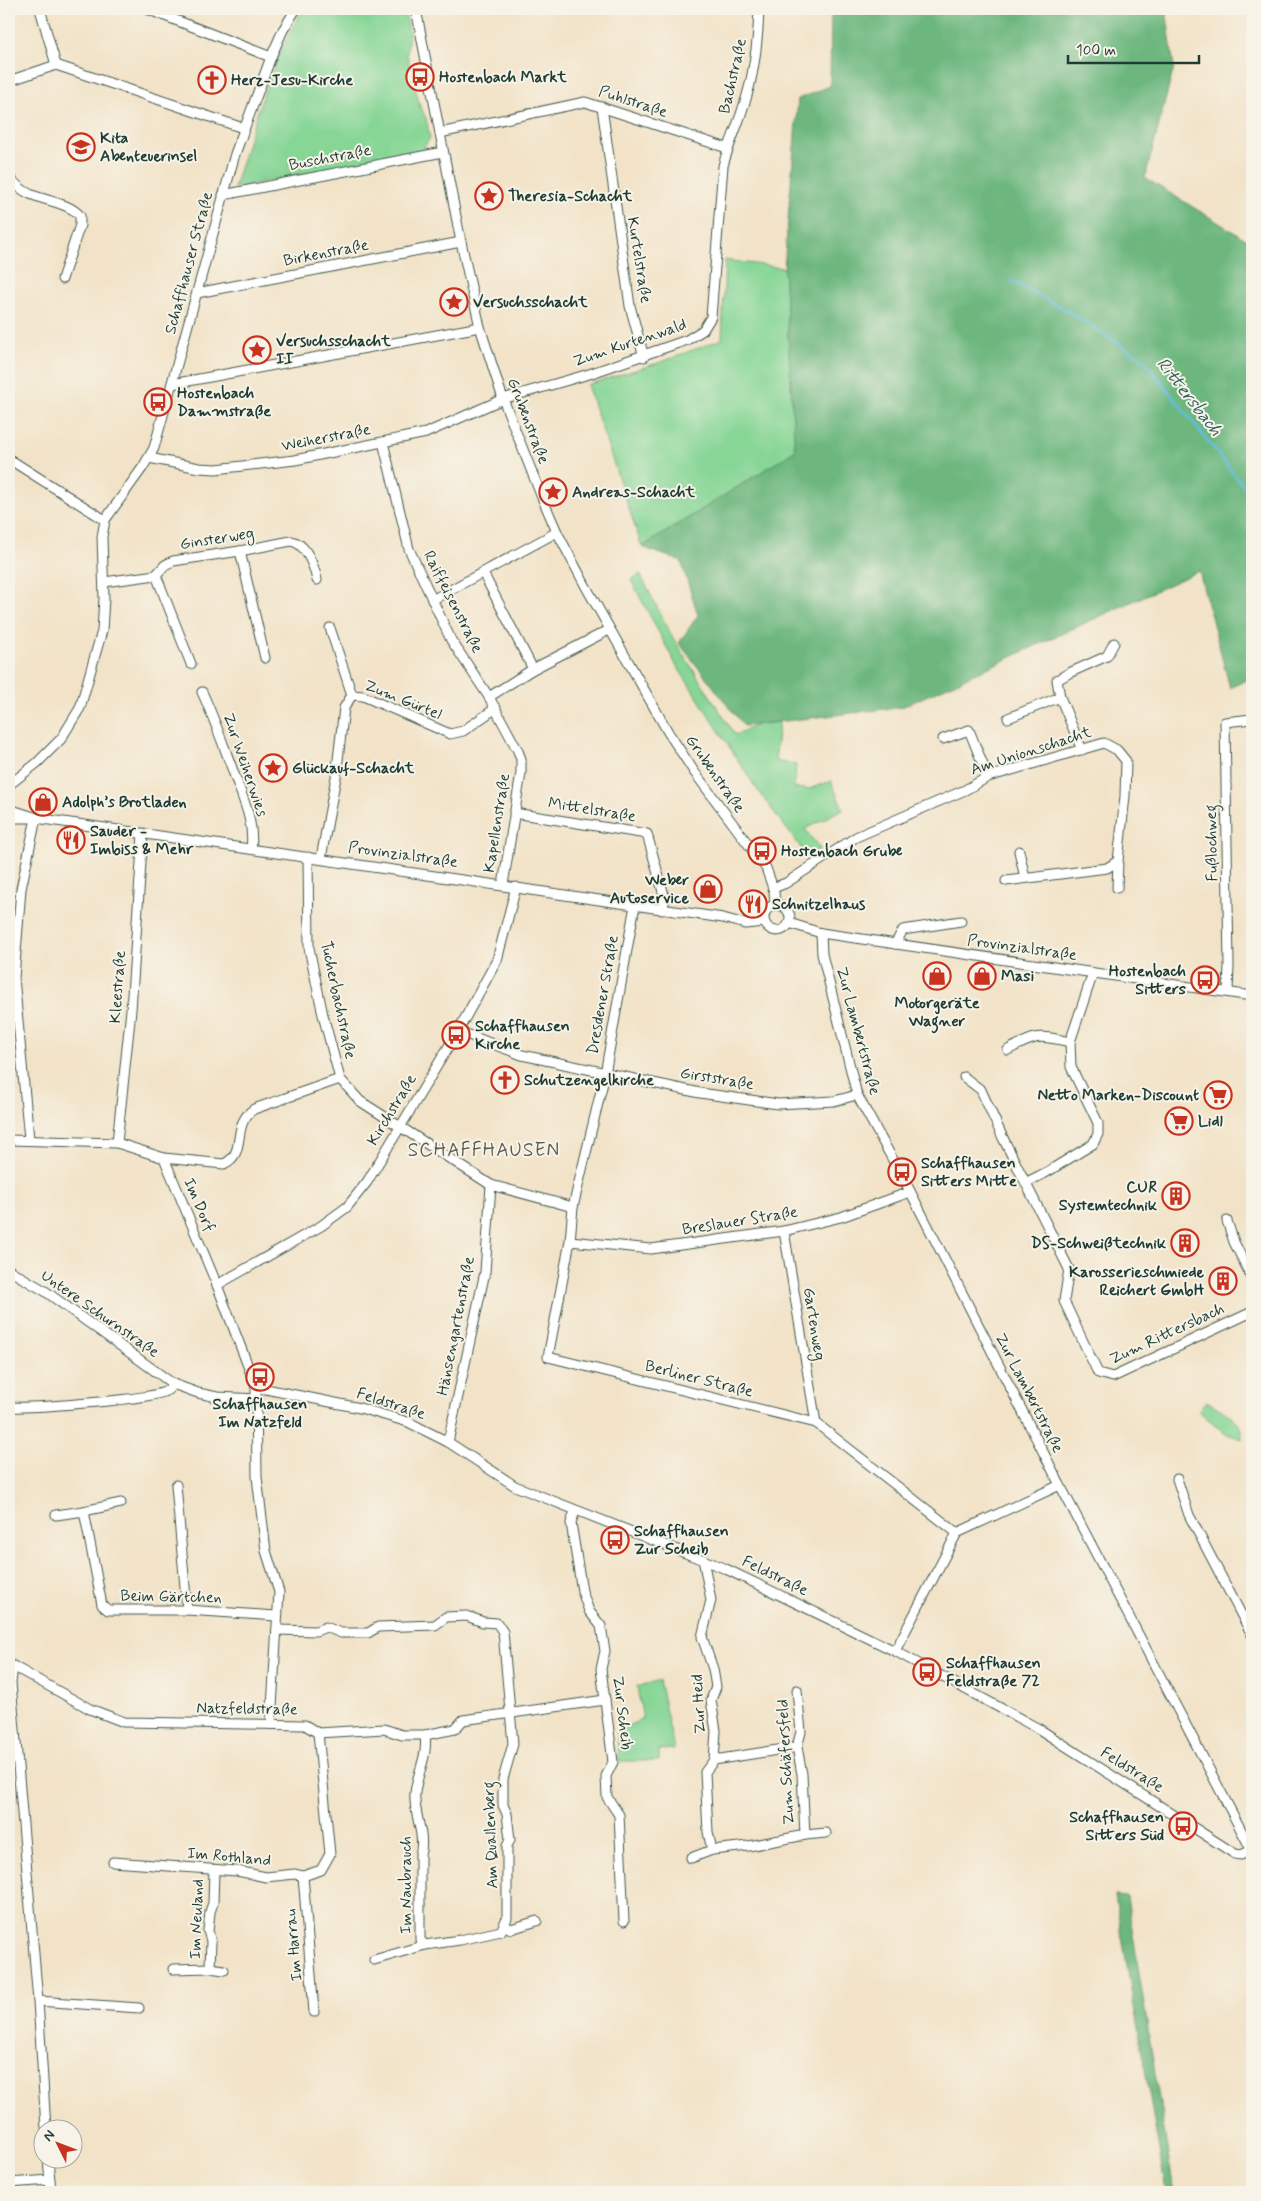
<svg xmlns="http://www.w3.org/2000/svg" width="1261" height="2201" font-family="Mynerve,sans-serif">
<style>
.green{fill:#87d696;stroke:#538a65}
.forest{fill:#6db77f;stroke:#467a5a}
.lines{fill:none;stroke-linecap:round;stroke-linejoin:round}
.stream{stroke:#63bee1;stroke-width:2.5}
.minor-casing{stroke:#3f564a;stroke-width:11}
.minor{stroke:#fff;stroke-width:9}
.labels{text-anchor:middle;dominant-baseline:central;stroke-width:4;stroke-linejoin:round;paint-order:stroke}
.street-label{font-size:16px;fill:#1f3d34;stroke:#f7f3e8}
.poi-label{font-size:16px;font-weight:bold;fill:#1f3d34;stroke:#f7f3e8;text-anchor:start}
.water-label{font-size:18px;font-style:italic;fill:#305d5f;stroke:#f7f3e8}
.quarter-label{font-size:19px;letter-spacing:1px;fill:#5c5d4f;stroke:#f7f3e8}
</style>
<rect width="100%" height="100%" fill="#f7f3e8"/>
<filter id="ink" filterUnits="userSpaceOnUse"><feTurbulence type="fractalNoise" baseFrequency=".02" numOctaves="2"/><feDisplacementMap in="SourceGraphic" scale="10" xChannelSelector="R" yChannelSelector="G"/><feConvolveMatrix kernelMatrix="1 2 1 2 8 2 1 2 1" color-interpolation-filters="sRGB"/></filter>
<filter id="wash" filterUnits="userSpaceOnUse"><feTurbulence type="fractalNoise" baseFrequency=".0096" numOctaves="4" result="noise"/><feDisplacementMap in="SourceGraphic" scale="20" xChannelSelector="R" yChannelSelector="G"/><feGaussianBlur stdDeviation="1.12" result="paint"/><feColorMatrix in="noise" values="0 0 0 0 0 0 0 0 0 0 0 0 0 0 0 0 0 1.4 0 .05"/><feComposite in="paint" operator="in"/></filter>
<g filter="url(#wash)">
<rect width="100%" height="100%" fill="#f2e3c8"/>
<!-- green -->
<g class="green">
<path d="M303 9H404L409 31 407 54 420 107 426 118 430 138 422 150 234 188C253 127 269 64 303 9Z"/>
<path d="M725 260 784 268 795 451 642 547 587 385 661 362 722 339Z"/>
<path d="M640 574 673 638 735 735 756 725 779 722 775 761 796 765 794 788 809 789 831 781 843 809 805 829 820 849 807 856 756 788 675 663 631 580Z"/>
<path d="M1207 1401C1224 1413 1242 1416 1242 1439L1227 1434 1198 1411Z"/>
<path d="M659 1680 674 1749 659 1750V1761H619L617 1731 643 1719 637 1687Z"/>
</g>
<!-- forest -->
<g class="forest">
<path d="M831 9H1166L1174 67 1145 178 1252 243V677L1230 688 1199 571 902 707 744 726 679 643 698 615 681 561 642 547 795 451 784 268 798 99 830 86Z"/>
<path d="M1115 1896 1127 1897 1174 2192H1166Z"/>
</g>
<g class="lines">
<!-- stream -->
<path class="stream" d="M1012 281 1066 310 1144 360 1244 487 1252 501"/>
</g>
</g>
<g filter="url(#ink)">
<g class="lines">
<!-- minor casing -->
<g class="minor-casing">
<g id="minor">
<path d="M40 9 56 65"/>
<path d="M147 9 271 57"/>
<path d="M416 9 461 242 480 327 503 399 541 495 557 532 585 585 668 732 695 773 766 868 774 891 775 905"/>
<path d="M56 65 243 128"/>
<path d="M9 81 56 65"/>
<path d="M602 107 630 306 644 357"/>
<path d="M440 133 585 102 727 148"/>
<path d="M9 177C15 184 21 190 30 194 45 201 70 203 80 216V225L62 279"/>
<path d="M223 195 443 152"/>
<path d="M197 293 461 242"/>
<path d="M172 384 480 327"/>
<path d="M383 442 409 549 451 640 489 697 518 751 521 759V773L503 885"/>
<path d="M149 458 199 468 216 469 295 460 426 433 503 399 589 374 687 340 703 330 711 317 723 166C728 146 737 128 743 108 754 77 758 41 759 9"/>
<path d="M9 459 105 520"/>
<path d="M240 551 265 658"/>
<path d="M483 573 533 669"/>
<path d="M156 575 191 664"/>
<path d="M104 582 156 575 165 565 173 561 240 551 291 541C306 543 314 566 317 580"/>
<path d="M432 600 557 532"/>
<path d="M330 628 352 695"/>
<path d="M202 692C214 718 223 744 233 771 242 797 255 822 251 849"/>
<path d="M489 697 533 669 609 630"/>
<path d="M1008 718 1060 697"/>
<path d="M943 739 969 730 988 777"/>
<path d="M1082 750 1060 697 1057 680 1069 673 1107 656 1114 643"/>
<path d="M9 785 37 763 61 739 80 708 102 631 104 598 102 537 105 520 143 467 154 448 235 154 271 57 283 30 296 9"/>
<path d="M9 809 34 817"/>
<path d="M514 813 647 834 665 899 662 910"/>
<path d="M9 818H36L723 918 745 924 764 922"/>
<path d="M1019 851 1025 878"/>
<path d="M321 858 336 777 344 708 352 695 363 696 450 734 463 731 496 708"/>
<path d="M773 888 786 883 856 837 965 790 988 777 1104 743 1117 750 1126 761 1125 796 1118 861 1107 868 1006 881"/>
<path d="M1117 888 1118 861"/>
<circle cx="777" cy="918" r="13"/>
<path d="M635 905 605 1074 573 1207 570 1241 548 1357 816 1423 957 1533"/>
<path d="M789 923 821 933 1252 996"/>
<path d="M821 933 822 954 857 1095 908 1187 1060 1485 1252 1851"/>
<path d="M895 944 903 930 961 921"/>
<path d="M1228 992 1229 965 1225 722 1252 719"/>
<path d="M458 1031 522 1055 700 1093 778 1104 834 1101 857 1095"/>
<path d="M1008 1050C1038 1034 1038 1035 1070 1042"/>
<path d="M964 1077 981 1090 1003 1138 1069 1269 1064 1301 1098 1373 1113 1377 1252 1312"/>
<path d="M340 1079 360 1101 491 1185 573 1207"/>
<path d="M29 1139 14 978 21 889 36 818"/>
<path d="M9 1140 117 1143 164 1158 217 1285 256 1387 257 1477 266 1551 279 1592 271 1724"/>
<path d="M117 1143 131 1010 143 833"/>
<path d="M164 1158 224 1164C248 1153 230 1125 254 1109L340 1079 323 1015 309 948 308 857"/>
<path d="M1027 1182 1047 1172 1093 1144 1098 1134V1123L1071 1067 1070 1042 1093 973"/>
<path d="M1227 1221 1234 1242 1252 1278"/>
<path d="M784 1231 816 1423"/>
<path d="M570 1241 651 1249 784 1231 841 1217 910 1192"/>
<path d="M9 1270 45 1291 173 1384 198 1393 217 1397 258 1399"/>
<path d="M217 1285 321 1226 347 1207 367 1182 458 1031 497 960 516 887"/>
<path d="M256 1387 360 1408 408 1422 448 1442 515 1486 726 1569 895 1651 1039 1729 1235 1854 1241 1855 1252 1850"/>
<path d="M9 1407C30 1408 155 1400 168 1390 170 1388 171 1386 173 1384"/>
<path d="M448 1442 485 1272 491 1185"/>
<path d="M1177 1479 1189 1515 1252 1635"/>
<path d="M176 1485 187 1610"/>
<path d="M84 1511 121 1503"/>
<path d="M575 1511 571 1523 582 1591 589 1611 601 1626 605 1651 601 1669 613 1762 606 1776 607 1797 619 1815 624 1921"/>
<path d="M56 1515 84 1511 102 1605 108 1610H187L276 1616"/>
<path d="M703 1559 711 1600 702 1637 713 1669 716 1687 711 1700 716 1731 714 1760 797 1747"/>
<path d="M277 1630 316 1631 326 1627 341 1633H368L378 1627 435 1625 446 1617 467 1616 483 1622 497 1623 503 1632 513 1744 503 1779V1805L507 1814 510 1840 507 1846V1918L501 1931 460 1940 425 1945 420 1940V1855C426 1833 413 1815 415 1793 417 1772 428 1758 425 1735"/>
<path d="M895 1651 957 1533 1060 1485"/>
<path d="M10 1665 13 1666 11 1683 38 2001 46 2128"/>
<path d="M13 1666 90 1709 124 1722 305 1725 318 1733 384 1729 402 1735H425L455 1729 463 1720 605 1700"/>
<path d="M805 1835 826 1833"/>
<path d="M712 1850 708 1832 705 1772 714 1760"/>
<path d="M691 1858 712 1850 749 1846 805 1835 802 1774 797 1747 801 1732 797 1690"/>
<path d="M113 1862 237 1871 266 1877 295 1874 303 1876 321 1870 330 1854 318 1733"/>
<path d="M303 1876 314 2012"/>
<path d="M504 1925 511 1929 537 1921"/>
<path d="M374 1960 425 1945"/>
<path d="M210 1968 224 1970"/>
<path d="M173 1969 210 1968 211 1941 208 1931 210 1912 213 1903 214 1870"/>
<path d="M38 2001 139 2008"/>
<path d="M48 2158 51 2192"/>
<path d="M9 2183 50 2180"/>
</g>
</g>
<!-- minor -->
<use href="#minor" class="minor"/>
</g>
</g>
<!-- icons -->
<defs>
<g id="bus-ring" transform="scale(1.4375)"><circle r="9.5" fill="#f7f3e8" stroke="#c8321e" stroke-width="1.5"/><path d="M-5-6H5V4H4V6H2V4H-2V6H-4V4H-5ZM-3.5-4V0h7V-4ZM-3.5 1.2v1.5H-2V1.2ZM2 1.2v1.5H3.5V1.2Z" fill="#c8321e"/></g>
<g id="church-ring" transform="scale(1.4375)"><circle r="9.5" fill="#f7f3e8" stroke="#c8321e" stroke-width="1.5"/><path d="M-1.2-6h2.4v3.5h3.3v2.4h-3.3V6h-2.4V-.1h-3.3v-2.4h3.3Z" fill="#c8321e"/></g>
<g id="school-ring" transform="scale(1.4375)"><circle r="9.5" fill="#f7f3e8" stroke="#c8321e" stroke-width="1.5"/><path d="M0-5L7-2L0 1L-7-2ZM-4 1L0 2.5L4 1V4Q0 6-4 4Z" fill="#c8321e"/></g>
<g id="sight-ring" transform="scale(1.4375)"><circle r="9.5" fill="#f7f3e8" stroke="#c8321e" stroke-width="1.5"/><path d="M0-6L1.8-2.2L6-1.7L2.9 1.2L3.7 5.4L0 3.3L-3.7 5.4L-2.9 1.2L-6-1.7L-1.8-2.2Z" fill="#c8321e"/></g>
<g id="shop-ring" transform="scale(1.4375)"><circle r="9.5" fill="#f7f3e8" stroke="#c8321e" stroke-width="1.5"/><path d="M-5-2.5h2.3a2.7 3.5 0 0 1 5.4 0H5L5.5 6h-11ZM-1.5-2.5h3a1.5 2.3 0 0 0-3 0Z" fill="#c8321e"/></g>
<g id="restaurant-ring" transform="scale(1.4375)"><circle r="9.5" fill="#f7f3e8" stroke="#c8321e" stroke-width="1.5"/><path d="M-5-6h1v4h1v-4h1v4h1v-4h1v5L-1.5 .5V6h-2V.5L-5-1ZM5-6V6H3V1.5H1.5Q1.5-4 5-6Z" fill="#c8321e"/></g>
<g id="supermarket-ring" transform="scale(1.4375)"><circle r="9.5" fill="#f7f3e8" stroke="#c8321e" stroke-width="1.5"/><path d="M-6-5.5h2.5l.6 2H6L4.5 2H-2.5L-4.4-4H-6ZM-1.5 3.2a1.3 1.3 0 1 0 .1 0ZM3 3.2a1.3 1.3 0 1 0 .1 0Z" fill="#c8321e"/></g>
<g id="building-ring" transform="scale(1.4375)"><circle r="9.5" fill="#f7f3e8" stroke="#c8321e" stroke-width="1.5"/><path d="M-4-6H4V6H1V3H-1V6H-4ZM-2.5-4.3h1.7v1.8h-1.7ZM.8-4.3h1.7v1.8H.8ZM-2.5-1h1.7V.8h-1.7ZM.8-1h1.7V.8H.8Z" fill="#c8321e"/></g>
</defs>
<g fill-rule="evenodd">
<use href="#bus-ring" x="420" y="77"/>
<use href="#church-ring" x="212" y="80"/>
<use href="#school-ring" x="81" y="147"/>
<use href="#sight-ring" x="489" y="196"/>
<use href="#sight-ring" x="454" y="302"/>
<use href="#sight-ring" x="257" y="350"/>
<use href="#bus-ring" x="158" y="402"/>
<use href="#sight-ring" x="553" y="492"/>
<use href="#sight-ring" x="273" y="768"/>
<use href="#shop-ring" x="43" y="802"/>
<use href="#restaurant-ring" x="71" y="840"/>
<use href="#bus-ring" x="762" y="851"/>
<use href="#shop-ring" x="708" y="889"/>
<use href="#restaurant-ring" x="753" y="904"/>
<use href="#shop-ring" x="937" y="976"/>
<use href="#shop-ring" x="982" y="976"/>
<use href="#bus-ring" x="1205" y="980"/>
<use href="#bus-ring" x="456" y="1035"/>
<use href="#church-ring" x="505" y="1080"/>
<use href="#supermarket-ring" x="1218" y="1095"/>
<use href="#supermarket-ring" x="1179" y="1121"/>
<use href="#bus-ring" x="902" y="1172"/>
<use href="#building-ring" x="1176" y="1196"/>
<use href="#building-ring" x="1185" y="1243"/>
<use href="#building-ring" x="1223" y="1281"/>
<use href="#bus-ring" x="260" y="1377"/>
<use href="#bus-ring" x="615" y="1540"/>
<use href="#bus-ring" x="927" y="1672"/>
<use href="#bus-ring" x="1183" y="1826"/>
</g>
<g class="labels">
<!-- street labels -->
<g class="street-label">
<text transform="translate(733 76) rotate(-77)">Bachstraße</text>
<text transform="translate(633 102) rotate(18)">Puhlstraße</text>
<text transform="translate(330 158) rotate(-11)">Buschstraße</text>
<text transform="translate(326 253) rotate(-11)">Birkenstraße</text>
<text transform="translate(639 260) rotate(81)">Kurtelstraße</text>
<text transform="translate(189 263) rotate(-75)">Schaffhauser Straße</text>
<text transform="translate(630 343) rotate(-19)">Zum Kurtenwald</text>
<text transform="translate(528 421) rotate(69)">Grubenstraße</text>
<text transform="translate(326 438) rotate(-11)">Weiherstraße</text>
<text transform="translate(217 539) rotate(-9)">Ginsterweg</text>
<text transform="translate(453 602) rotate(63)">Raiffeisenstraße</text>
<text transform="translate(403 700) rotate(22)">Zum Gürtel</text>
<text transform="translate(1031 751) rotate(-18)">Am Unionschacht</text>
<text transform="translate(245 765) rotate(71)">Zur Weiherwies</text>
<text transform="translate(715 774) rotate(55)">Grubenstraße</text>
<text transform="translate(592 810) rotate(9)">Mittelstraße</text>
<text transform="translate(497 823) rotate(-81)">Kapellenstraße</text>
<text transform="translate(1212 843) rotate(-91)">Fußlochweg</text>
<text transform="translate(403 855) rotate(8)">Provinzialstraße</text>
<text transform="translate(1022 948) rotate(8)">Provinzialstraße</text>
<text transform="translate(118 987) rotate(-86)">Kleestraße</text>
<text transform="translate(603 995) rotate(-80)">Dresdener Straße</text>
<text transform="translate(338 1000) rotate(78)">Tucherbachstraße</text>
<text transform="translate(858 1031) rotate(75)">Zur Lambertstraße</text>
<text transform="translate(717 1079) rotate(9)">Girststraße</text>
<text transform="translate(392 1110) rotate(-59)">Kirchstraße</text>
<text transform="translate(199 1205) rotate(67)">Im Dorf</text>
<text transform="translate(740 1221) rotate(-9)">Breslauer Straße</text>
<text transform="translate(100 1314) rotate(35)">Untere Schurnstraße</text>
<text transform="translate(814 1324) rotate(81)">Gartenweg</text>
<text transform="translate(456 1326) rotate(-79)">Hänsengartenstraße</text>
<text transform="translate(1167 1334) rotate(-25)">Zum Rittersbach</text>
<text transform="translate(699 1379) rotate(14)">Berliner Straße</text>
<text transform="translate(1029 1393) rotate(63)">Zur Lambertstraße</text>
<text transform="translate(391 1404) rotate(18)">Feldstraße</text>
<text transform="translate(775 1576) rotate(26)">Feldstraße</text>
<text transform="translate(171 1597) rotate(1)">Beim Gärtchen</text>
<text transform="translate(699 1704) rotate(-93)">Zur Heid</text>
<text transform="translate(247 1709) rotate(1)">Natzfeldstraße</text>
<text transform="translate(622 1713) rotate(83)">Zur Scheib</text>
<text transform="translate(786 1762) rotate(-93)">Zum Schäfersfeld</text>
<text transform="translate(1132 1770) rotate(32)">Feldstraße</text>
<text transform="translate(491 1835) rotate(-92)">Am Quallenberg</text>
<text transform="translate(229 1857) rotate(5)">Im Rothland</text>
<text transform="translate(406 1885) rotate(-90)">Im Naubrauch</text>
<text transform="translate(197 1919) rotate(-88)">Im Neuland</text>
<text transform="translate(294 1945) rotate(-95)">Im Harrau</text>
</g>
<!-- poi labels -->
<g class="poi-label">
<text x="439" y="77">Hostenbach Markt</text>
<text x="231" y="80">Herz-Jesu-Kirche</text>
<text x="100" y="138">Kita<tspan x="100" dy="18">Abenteuerinsel</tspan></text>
<text x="508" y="196">Theresia-Schacht</text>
<text x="473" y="302">Versuchsschacht</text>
<text x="276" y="341">Versuchsschacht<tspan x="276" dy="18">II</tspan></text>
<text x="177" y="393">Hostenbach<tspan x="177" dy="18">Dammstraße</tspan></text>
<text x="572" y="492">Andreas-Schacht</text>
<text x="292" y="768">Glückauf-Schacht</text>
<text x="62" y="802">Adolph’s Brotladen</text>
<text x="90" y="831">Sauder -<tspan x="90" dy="18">Imbiss &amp; Mehr</tspan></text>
<text x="781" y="851">Hostenbach Grube</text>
<text x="689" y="880" text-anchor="end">Weber<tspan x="689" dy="18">Autoservice</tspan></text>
<text x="772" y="904">Schnitzelhaus</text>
<text x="1186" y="971" text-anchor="end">Hostenbach<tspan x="1186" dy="18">Sitters</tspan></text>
<text x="1001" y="976">Masi</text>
<text x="937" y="1003" text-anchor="middle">Motorgeräte<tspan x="937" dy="18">Wagner</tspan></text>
<text x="475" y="1026">Schaffhausen<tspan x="475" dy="18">Kirche</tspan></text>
<text x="524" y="1080">Schutzengelkirche</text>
<text x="1199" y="1095" text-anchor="end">Netto Marken-Discount</text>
<text x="1198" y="1121">Lidl</text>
<text x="921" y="1163">Schaffhausen<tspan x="921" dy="18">Sitters Mitte</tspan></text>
<text x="1157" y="1187" text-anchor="end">CUR<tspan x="1157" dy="18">Systemtechnik</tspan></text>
<text x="1166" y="1243" text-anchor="end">DS-Schweißtechnik</text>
<text x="1204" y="1272" text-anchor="end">Karosserieschmiede<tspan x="1204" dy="18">Reichert GmbH</tspan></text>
<text x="260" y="1404" text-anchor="middle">Schaffhausen<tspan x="260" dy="18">Im Natzfeld</tspan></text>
<text x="634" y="1531">Schaffhausen<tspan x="634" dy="18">Zur Scheib</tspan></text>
<text x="946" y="1663">Schaffhausen<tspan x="946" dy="18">Feldstraße 72</tspan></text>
<text x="1164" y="1817" text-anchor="end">Schaffhausen<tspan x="1164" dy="18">Sitters Süd</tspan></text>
</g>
<!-- water labels -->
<g class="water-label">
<text transform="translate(1189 397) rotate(52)">Rittersbach</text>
</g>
<!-- quarter labels -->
<g class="quarter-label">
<text x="484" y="1150">SCHAFFHAUSEN</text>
</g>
</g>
<!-- margin -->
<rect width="1261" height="2201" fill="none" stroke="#f7f3e8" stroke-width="30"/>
<!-- north arrow -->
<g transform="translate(58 2144) rotate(312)"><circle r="24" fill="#f7f3e8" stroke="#a1aaa0"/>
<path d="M0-4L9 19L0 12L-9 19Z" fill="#c8321e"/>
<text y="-8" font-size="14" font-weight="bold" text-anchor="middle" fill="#1f3d34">N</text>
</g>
<!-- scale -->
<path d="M1068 55v8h131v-8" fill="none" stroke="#1f3d34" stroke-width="2.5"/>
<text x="1076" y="55" font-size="15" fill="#1f3d34" stroke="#f7f3e8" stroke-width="4" paint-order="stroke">100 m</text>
</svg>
